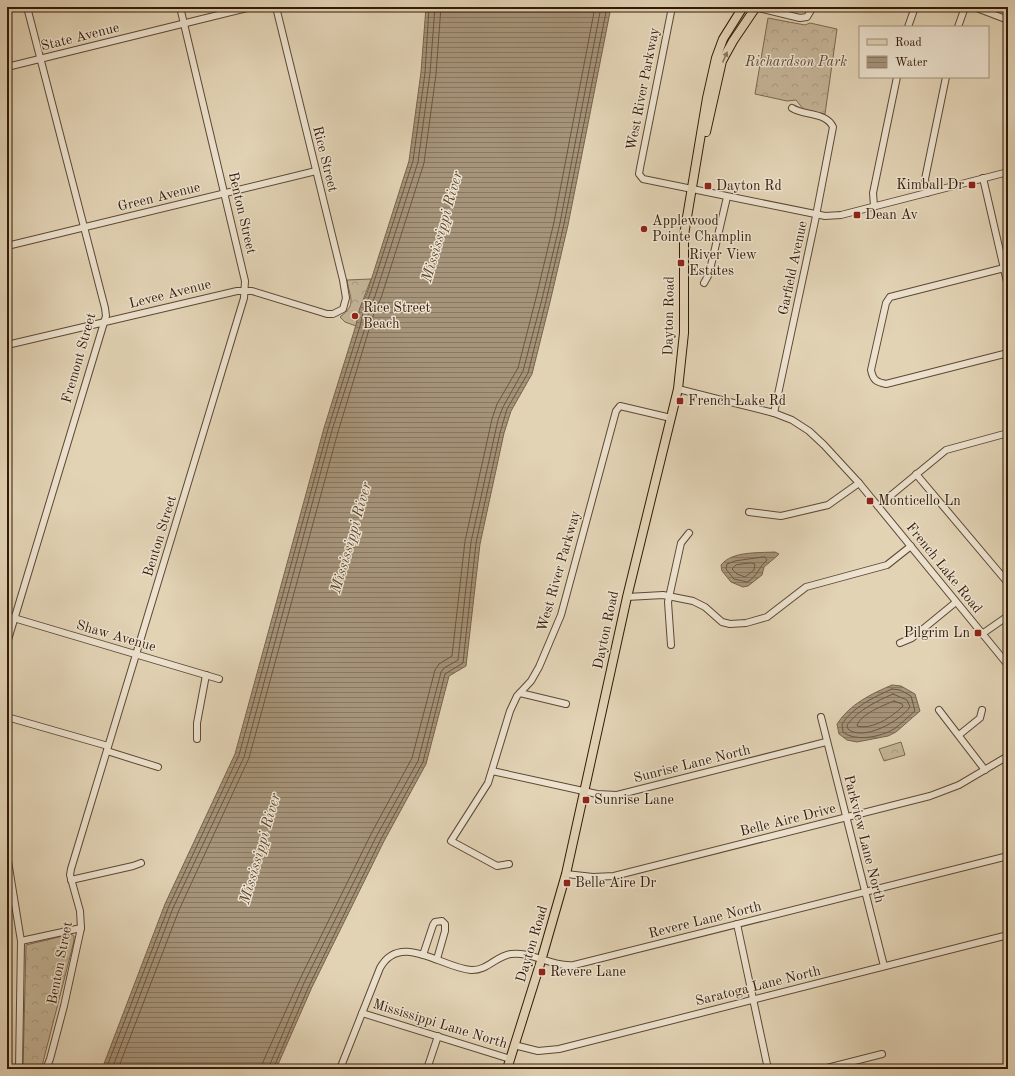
<svg xmlns="http://www.w3.org/2000/svg" width="1015" height="1076" font-family="'Old Standard TT',serif">
<style>
.forest{fill:url(#forest-crowns);stroke:#7b674f}
.water{fill:url(#water-rules);stroke:#78634c}
.lines{fill:none;stroke-linecap:round;stroke-linejoin:round}
.shore{stroke:#6c5740;stroke-width:1}
.minor-casing{stroke:#5e4832;stroke-width:8}
.major-casing{stroke:#321a07;stroke-width:10}
.minor{stroke:#ece2cf;stroke-width:6}
.major{stroke:#e2d3b5;stroke-width:8}
.oneway{fill:#8a765e}
.poi-dot{fill:#8f2418;stroke:#ece2cf;stroke-width:1.5}
.labels{text-anchor:middle;dominant-baseline:central;stroke-width:3;stroke-linejoin:round;paint-order:stroke}
.street-label{font-size:14px;fill:#321a07;stroke:#ece2cf}
.park-label{font-size:14px;font-style:italic;fill:#5e4832;stroke:#ece2cf}
.poi-label{font-size:14px;fill:#321a07;stroke:#ece2cf;text-anchor:start}
.water-label{font-size:15px;font-style:italic;fill:#5b452f;stroke:#ece2cf}
</style>
<defs>
<pattern id="forest-crowns" width="20" height="18" patternUnits="userSpaceOnUse"><rect width="20" height="18" fill="#c4b497"/><path d="M2 6a3 3 0 1 1 6 0M12 15a3 3 0 1 1 6 0" fill="none" stroke="#a99a81"/></pattern>
<pattern id="water-rules" width="6" height="5" patternUnits="userSpaceOnUse"><rect width="6" height="5" fill="#a6947a"/><path d="M0 2.5h6" fill="none" stroke="#887862"/></pattern>
</defs>
<rect width="100%" height="100%" fill="#e2d3b5"/>
<filter id="stains"><feTurbulence type="fractalNoise" baseFrequency=".005" numOctaves="4"/><feColorMatrix values="0 0 0 0 .2 0 0 0 0 .09 0 0 0 0 .02 0 0 0 .5 -.17"/></filter>
<radialGradient id="worn" r=".72"><stop offset=".6" stop-color="#630" stop-opacity="0"/><stop offset="1" stop-color="#630" stop-opacity=".3"/></radialGradient>
<!-- forest -->
<g class="forest">
<path d="M768 18 805 25 810 23 837 29 825 114 804 110 796 100 787 101 755 94Z"/>
<path d="M371 279 360 308 356 326 345 322 340 317C357 304 350 299 347 280Z"/>
<path d="M901 742 905 755 884 761 879 749Z"/>
<path d="M71 934 74 936V941L42 1066 40 1069H23L26 945Z"/>
</g>
<!-- water -->
<g class="water">
<path d="M426 7H611L568 225 550 302 532 374 511 411 504 433 480 544 466 666 449 676 426 764 384 841 312 987 276 1069H102L165 904 235 754 324 428 356 325 360 308 367 293 409 161 421 72Z"/>
<path d="M775 552 779 554 777 556 764 567 762 575 748 586 743 587 731 582 722 571 721 565C732 551 758 553 775 552Z"/>
<path d="M892 685 901 686 915 694 920 711 896 732 888 736 857 742 847 740 839 734 837 724C850 704 871 694 892 685Z"/>
</g>
<g class="lines">
<!-- shore -->
<g class="shore">
<path d="M765 557 767 560C759 567 757 577 747 582L734 579 726 569 727 564 735 561Z"/>
<path d="M751 563 755 564 754 570 745 577 737 574 732 569 736 565Z"/>
<path d="M892 689 900 690 911 696 915 711C908 717 901 724 894 729 881 737 855 742 843 732L842 724C853 707 874 697 892 689Z"/>
<path d="M893 694 907 700 910 707C900 721 863 742 848 729L847 725C858 710 877 701 893 694Z"/>
<path d="M894 701 902 704 903 706C892 717 873 730 857 726 859 715 884 705 894 701Z"/>
<path d="M106 1069 169 906 239 755 328 429 360 326 364 309 370 294 413 161 425 73 429 7"/>
<path d="M112 1069 173 908 244 757 332 430 365 328 369 311 375 296 418 162 430 73 435 7"/>
<path d="M118 1069 179 910 249 758 338 432 374 313 381 298 424 163 436 74 441 7"/>
<path d="M262 1069 263 1062 299 981 371 834 412 758 435 670 439 664 452 656 465 541 492 419 497 404 518 368 536 298 554 222 595 7"/>
<path d="M268 1069 304 983 376 837 418 761 441 672 444 668 458 660 471 542 498 420 503 407 523 371 542 299 560 223 601 7"/>
<path d="M273 1069 309 986 381 839 423 762 445 674 463 663 476 543 500 433 507 409 528 373 546 301 564 224 607 7"/>
</g>
<!-- minor casing -->
<g class="minor-casing">
<g id="minor">
<path d="M672 7 640 168 639 174 643 179 825 216 841 215 1008 172"/>
<path d="M754 7 800 18 807 17 813 7"/>
<path d="M974 7 1008 20"/>
<path d="M908 27 915 7"/>
<path d="M958 27 965 7"/>
<path d="M7 67 251 7"/>
<path d="M983 178 1008 286"/>
<path d="M927 193 925 179 946 77"/>
<path d="M874 206 873 193 897 77"/>
<path d="M7 246 316 171"/>
<path d="M1008 267 890 297 886 303 871 370C873 380 876 382 886 384L1008 353"/>
<path d="M704 283 709 274 727 197"/>
<path d="M7 345 237 291H252L327 314H333L343 309 346 298 343 280 276 7"/>
<path d="M678 389 774 413 792 420 809 431 824 445 859 483 1008 665"/>
<path d="M774 413 815 221 833 127C826 112 805 116 792 108"/>
<path d="M916 474 1008 583"/>
<path d="M878 506 946 450 1008 433"/>
<path d="M749 512 781 516 828 505 859 483"/>
<path d="M627 597 663 595 693 601 705 607 722 622 730 624 746 623 767 617 806 587 887 565 911 546"/>
<path d="M7 616 219 679"/>
<path d="M982 634 1008 616"/>
<path d="M7 643 106 316 105 308 27 7"/>
<path d="M900 643 912 638 956 602"/>
<path d="M671 645 668 602 681 543 689 533"/>
<path d="M520 693 566 704"/>
<path d="M939 710 985 770"/>
<path d="M7 717 108 746"/>
<path d="M821 717 884 966"/>
<path d="M959 735 980 718 982 710"/>
<path d="M197 739V723L206 675"/>
<path d="M107 751 158 767"/>
<path d="M492 771 597 794 617 795 826 742"/>
<path d="M7 855 21 941 19 1069"/>
<path d="M509 864 497 866 451 841 488 783 510 711 517 696 531 681 539 667 561 615 616 411 620 406 671 418"/>
<path d="M566 874 593 877 614 876 930 796 959 785 1008 756"/>
<path d="M71 880 133 866 141 863"/>
<path d="M737 924 768 1069"/>
<path d="M21 941 81 928"/>
<path d="M423 955 433 925 435 922 442 921 445 924V931L437 959"/>
<path d="M362 1013 510 1059"/>
<path d="M514 1045 538 1051 559 1049 1008 935"/>
<path d="M46 1069 50 1059 64 1006 81 928 80 911 70 875 71 869 244 298 245 281 180 7"/>
<path d="M340 1069 380 968C400 931 442 968 471 970 487 971 496 956 511 954 531 951 551 967 574 965L1008 856"/>
<path d="M427 1069 438 1036"/>
<path d="M823 1069 882 1054"/>
</g>
</g>
<!-- major casing -->
<g class="major-casing">
<g id="major">
<path d="M706 132 722 61 733 41 756 7"/>
<path d="M507 1069 541 961 566 874 627 597 678 389 684 333V235L707 98 716 58 723 39 743 7"/>
</g>
</g>
<!-- minor -->
<use href="#minor" class="minor"/>
<!-- major -->
<use href="#major" class="major"/>
</g>
<!-- one-way arrows -->
<defs><path id="oneway-solid" d="M-6-.8H1V-3.2L6.5 0L1 3.2V.8H-6Z"/></defs>
<use class="oneway" href="#oneway-solid" transform="translate(725 57) rotate(-66)"/>
<!-- markers -->
<g class="poi-dot">
<rect x="968" y="181" width="8" height="8" rx="2"/>
<rect x="704" y="182" width="8" height="8" rx="2"/>
<rect x="853" y="211" width="8" height="8" rx="2"/>
<circle cx="644" cy="229" r="4"/>
<rect x="677" y="259" width="8" height="8" rx="2"/>
<circle cx="355" cy="316" r="4"/>
<rect x="676" y="397" width="8" height="8" rx="2"/>
<rect x="866" y="497" width="8" height="8" rx="2"/>
<rect x="974" y="629" width="8" height="8" rx="2"/>
<rect x="582" y="796" width="8" height="8" rx="2"/>
<rect x="563" y="879" width="8" height="8" rx="2"/>
<rect x="538" y="968" width="8" height="8" rx="2"/>
</g>
<g class="labels">
<!-- street labels -->
<g class="street-label">
<text transform="translate(80 37) rotate(-14)">State Avenue</text>
<text transform="translate(643 89) rotate(-79)">West River Parkway</text>
<text transform="translate(325 159) rotate(76)">Rice Street</text>
<text transform="translate(159 197) rotate(-14)">Green Avenue</text>
<text transform="translate(242 213) rotate(77)">Benton Street</text>
<text transform="translate(793 268) rotate(-78)">Garfield Avenue</text>
<text transform="translate(170 294) rotate(-14)">Levee Avenue</text>
<text transform="translate(669 316) rotate(-89)">Dayton Road</text>
<text transform="translate(79 358) rotate(-74)">Fremont Street</text>
<text transform="translate(160 536) rotate(-73)">Benton Street</text>
<text transform="translate(944 568) rotate(51)">French Lake Road</text>
<text transform="translate(559 571) rotate(-74)">West River Parkway</text>
<text transform="translate(606 630) rotate(-78)">Dayton Road</text>
<text transform="translate(116 636) rotate(16)">Shaw Avenue</text>
<text transform="translate(692 764) rotate(-14)">Sunrise Lane North</text>
<text transform="translate(788 820) rotate(-14)">Belle Aire Drive</text>
<text transform="translate(864 839) rotate(76)">Parkview Lane North</text>
<text transform="translate(705 920) rotate(-14)">Revere Lane North</text>
<text transform="translate(532 944) rotate(-73)">Dayton Road</text>
<text transform="translate(60 963) rotate(-79)">Benton Street</text>
<text transform="translate(758 986) rotate(-14)">Saratoga Lane North</text>
<text transform="translate(440 1024) rotate(17)">Mississippi Lane North</text>
</g>
<!-- park labels -->
<g class="park-label">
<text x="796" y="62">Richardson Park</text>
</g>
<!-- poi labels -->
<g class="poi-label">
<text x="964" y="185" text-anchor="end">Kimball Dr</text>
<text x="716" y="186">Dayton Rd</text>
<text x="865" y="215">Dean Av</text>
<text x="652" y="221">Applewood<tspan x="652" dy="16">Pointe Champlin</tspan></text>
<text x="689" y="255">River View<tspan x="689" dy="16">Estates</tspan></text>
<text x="363" y="308">Rice Street<tspan x="363" dy="16">Beach</tspan></text>
<text x="688" y="401">French Lake Rd</text>
<text x="878" y="501">Monticello Ln</text>
<text x="970" y="633" text-anchor="end">Pilgrim Ln</text>
<text x="594" y="800">Sunrise Lane</text>
<text x="575" y="883">Belle Aire Dr</text>
<text x="550" y="972">Revere Lane</text>
</g>
<!-- water labels -->
<g class="water-label">
<text transform="translate(443 227) rotate(-74)">Mississippi River</text>
<text transform="translate(352 538) rotate(-74)">Mississippi River</text>
<text transform="translate(261 849) rotate(-74)">Mississippi River</text>
</g>
</g>
<!-- margin -->
<rect width="1015" height="1076" fill="none" stroke="#e2d3b5" stroke-width="24"/>
<rect x="8" y="8" width="999" height="1060" fill="none" stroke="#321a07" stroke-width="2"/>
<rect x="12" y="12" width="991" height="1052" fill="none" stroke="#321a07"/>
<!-- legend -->
<rect x="859" y="26" width="130" height="52" fill="#ece2cf" stroke="#a2927f"/>
<rect x="867" y="39" width="20" height="6" fill="#e2d3b5" stroke="#a2927f"/>
<text x="895" y="46" font-size="12" fill="#321a07">Road</text>
<rect x="867" y="56" width="20" height="12" fill="url(#water-rules)" stroke="#a2927f"/>
<text x="895" y="66" font-size="12" fill="#321a07">Water</text>
<rect width="100%" height="100%" filter="url(#stains)"/>
<rect width="100%" height="100%" fill="url(#worn)"/>
</svg>
